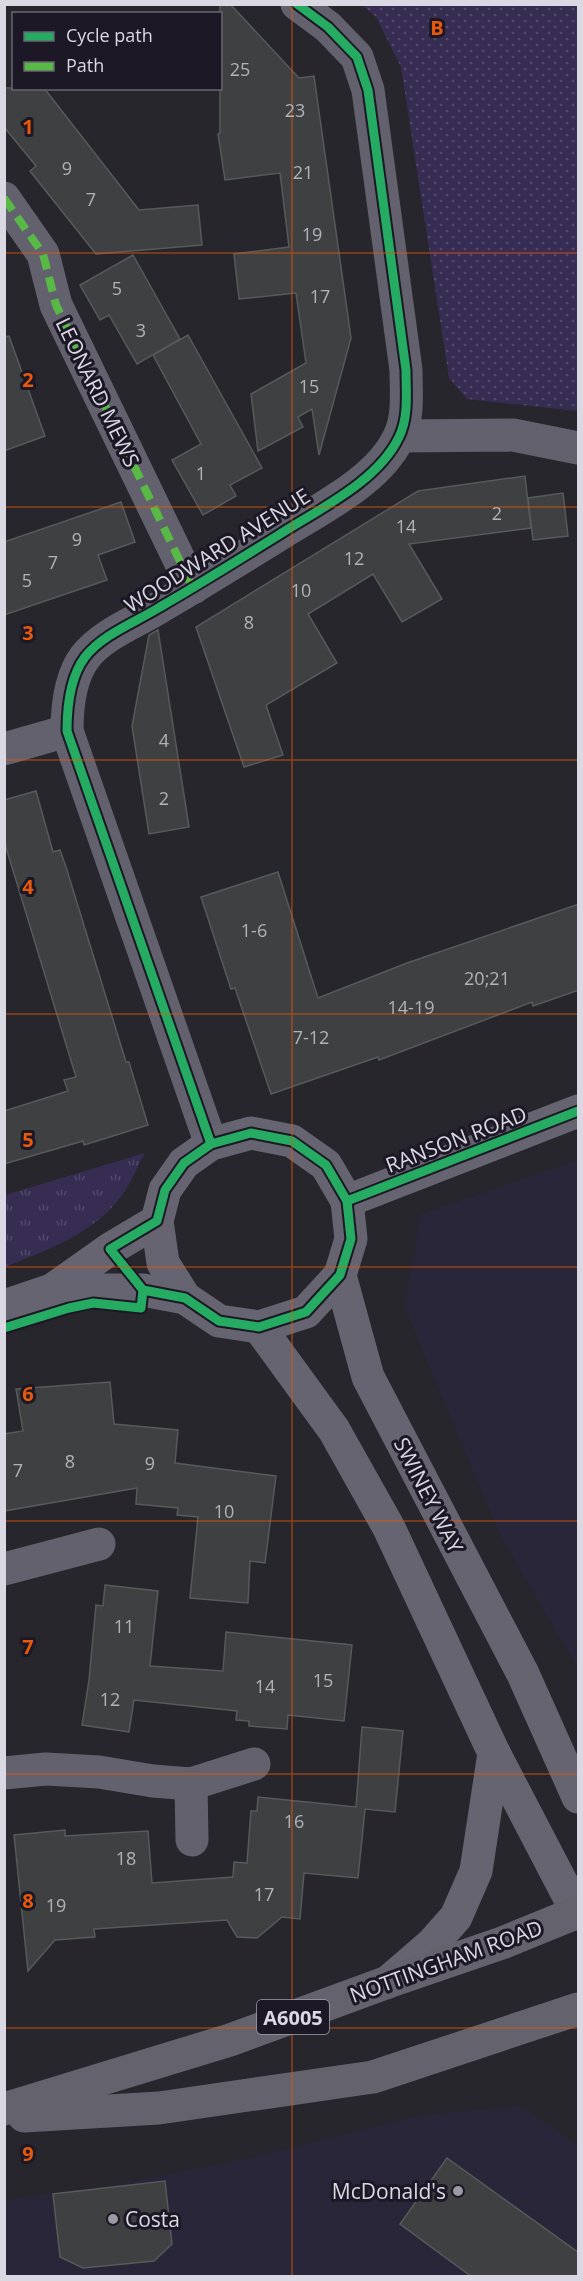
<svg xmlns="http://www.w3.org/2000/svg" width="583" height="2281" font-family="'Open Sans',sans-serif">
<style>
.built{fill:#2a2639}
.grass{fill:url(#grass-tufts)}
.park{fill:url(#park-dots)}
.building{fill:#3e4041;stroke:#575a5b;stroke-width:1.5}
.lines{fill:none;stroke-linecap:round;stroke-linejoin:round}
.street{stroke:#63616d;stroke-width:33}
.secondary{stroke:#676471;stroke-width:33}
.primary{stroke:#64626d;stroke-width:33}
.quiet{stroke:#58b947;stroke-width:8;stroke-dasharray:15 8;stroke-linecap:butt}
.cycleway-casing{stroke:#1c1826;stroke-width:13}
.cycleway{stroke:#26ab63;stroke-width:9}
.grid{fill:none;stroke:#e8590c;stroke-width:1.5;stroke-opacity:0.55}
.poi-dot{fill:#9b9aa2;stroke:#1c1826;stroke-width:2}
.labels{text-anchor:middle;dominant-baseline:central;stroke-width:6;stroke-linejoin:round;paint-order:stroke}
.number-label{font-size:18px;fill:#b3b2ba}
.shield{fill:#1c1826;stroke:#a19eaa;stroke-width:1.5}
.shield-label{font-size:20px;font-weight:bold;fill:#dad8e2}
.street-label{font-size:21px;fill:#dad8e2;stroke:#1c1826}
.poi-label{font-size:21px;fill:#dad8e2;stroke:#1c1826;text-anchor:end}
.grid-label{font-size:20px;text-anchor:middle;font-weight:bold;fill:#e8590c;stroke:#1c1826;stroke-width:6;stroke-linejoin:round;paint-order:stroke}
</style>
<defs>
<pattern id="grass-tufts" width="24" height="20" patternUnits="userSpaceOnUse" patternTransform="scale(1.5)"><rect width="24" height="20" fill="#372c52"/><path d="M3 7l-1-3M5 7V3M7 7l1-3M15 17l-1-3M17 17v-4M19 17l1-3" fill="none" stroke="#534a6b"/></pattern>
<pattern id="park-dots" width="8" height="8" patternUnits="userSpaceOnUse" patternTransform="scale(1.5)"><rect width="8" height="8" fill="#372c52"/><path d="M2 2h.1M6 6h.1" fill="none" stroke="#534a6b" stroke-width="1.8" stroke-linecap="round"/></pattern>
</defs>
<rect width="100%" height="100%" fill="#27262c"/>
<!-- built -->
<g class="built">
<path d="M578 1160V1669L499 1533 404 1306 421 1214Z"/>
<path d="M520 2106 578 2145V2276H5L4 2200 108 2186 229 2163 420 2116Z"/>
</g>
<!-- grass -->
<path class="grass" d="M145 1153C137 1167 130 1185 120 1198 91 1235 47 1250 5 1267V1195Z"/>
<!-- park -->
<path class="park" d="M362 5H578V411L467 399 449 378 401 67 376 17Z"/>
<!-- building -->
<g class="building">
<path d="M220 4H230L299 78 314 76 351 338 319 455 312 409 298 417 303 427 258 451 251 394 306 363 296 293 239 299 234 254 289 247 280 173 225 180 218 134 220 133Z"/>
<path d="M4 88H44L139 210 198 205 202 245 96 254 30 171 36 166 4 127Z"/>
<path d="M133 255 180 339 137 364 109 315 100 320 80 285Z"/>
<path d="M188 335 262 468 230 485 236 496 203 515 172 460 201 444 153 355Z"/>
<path d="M9 336 45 436 4 451V337Z"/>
<path d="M525 476 531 528 409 544 442 599 402 622 373 574 308 614 337 663 266 705 283 755 244 767 196 627 418 491Z"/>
<path d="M563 493 568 536 533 540 528 498Z"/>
<path d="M121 502 135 542 98 555 107 580 4 615V542Z"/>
<path d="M158 630 189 827 149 834 132 726 149 635Z"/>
<path d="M36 791 53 852 60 850 66 867 126 1062H129L148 1125 84 1145 83 1141 4 1164V1111L68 1091 64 1080 76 1077 4 841V800Z"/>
<path d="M278 872 318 998 407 963 579 904V990L533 1006 532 1002 379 1060 378 1057 271 1094 235 988 231 989 201 897Z"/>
<path d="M110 1382 114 1424 178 1430 175 1463 276 1476 265 1563 250 1561 248 1603 190 1598 198 1517 177 1515 178 1508 136 1504 137 1488 4 1511V1434L23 1431 16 1389Z"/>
<path d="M105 1585 158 1591 150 1666 223 1671 226 1632 352 1645 344 1721 288 1715 287 1729 249 1726V1721L236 1720 237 1711 134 1700 129 1732 82 1725 89 1680 96 1605 103 1606Z"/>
<path d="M362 1727 403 1731 395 1812 365 1809 358 1878 304 1873 300 1919 282 1917 257 1938 237 1937 227 1920 94 1929 95 1937 55 1940 28 1971 14 1835 65 1830V1836L148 1831 152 1883 233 1877 234 1862 247 1863 251 1811H257L258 1797 356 1807Z"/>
<path d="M447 2158 579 2253V2277H472L400 2224Z"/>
<path d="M165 2181 172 2244 154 2261 83 2268 60 2257 53 2194Z"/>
</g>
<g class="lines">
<!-- street -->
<g class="street">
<path d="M4 198 43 254 56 305 193 588"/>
<path d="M400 436 513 435 578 448"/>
<path d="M4 749 67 731"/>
<path d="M211 1144 67 731C67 707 70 677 85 657 103 634 136 622 160 607 200 584 238 560 277 536 317 510 378 482 399 437 409 417 406 392 406 370L368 90 357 57 328 27 297 4"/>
<path d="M4 1569 99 1544"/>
<path d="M4 1773 46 1769 99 1772 153 1781 191 1784 254 1764"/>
<path d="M191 1784 192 1840"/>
</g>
<!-- secondary -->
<g class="secondary">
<path d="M347 1201 578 1111"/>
<path d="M340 1275 368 1377 523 1674 578 1797"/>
<path d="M52 1290H143L185 1298 219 1321 259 1327 306 1312 340 1275 351 1239 347 1201 326 1165 292 1141 251 1133 211 1144 184 1163 165 1190 157 1221 163 1263 185 1298"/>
<path d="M4 1306 52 1290 110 1249 157 1221"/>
<path d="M259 1327 334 1430 389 1528 494 1753 578 1914"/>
<path d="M388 1982 432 1944 456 1917 476 1871 494 1753"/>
</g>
<!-- primary -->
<g class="primary">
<path d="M4 2109 230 2040 388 1982 502 1943 578 1912"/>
<path d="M24 2116 159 2108 373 2077 578 2009"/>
</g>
<!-- quiet -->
<path class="quiet" d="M4 198 43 254 56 305 193 588"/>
<!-- cycleway casing -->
<g class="cycleway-casing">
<g id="cycleway">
<path d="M211 1144 67 731C67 707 70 677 85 657 103 634 136 622 160 607 200 584 238 560 277 536 317 510 378 482 399 437 409 417 406 392 406 370L368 90 357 57 328 27 297 4"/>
<path d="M347 1201 578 1111"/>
<path d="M4 1328 69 1308 93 1303 141 1308 143 1290 110 1249 157 1221 165 1190 184 1163 211 1144 251 1133 292 1141 326 1165 347 1201 351 1239 340 1275 306 1312 259 1327 219 1321 185 1298 143 1290"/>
</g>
</g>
<!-- cycleway -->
<use href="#cycleway" class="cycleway"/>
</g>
<!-- grid -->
<path class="grid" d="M292 4V2276M4 253H578M4 507H578M4 760H578M4 1014H578M4 1267H578M4 1521H578M4 1774H578M4 2028H578"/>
<!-- markers -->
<g class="poi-dot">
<circle cx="458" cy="2191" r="6"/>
<circle cx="113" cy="2219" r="6"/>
</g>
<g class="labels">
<!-- number labels -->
<g class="number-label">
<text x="240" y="69">25</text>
<text x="295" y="110">23</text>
<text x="67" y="168">9</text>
<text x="303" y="172">21</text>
<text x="91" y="199">7</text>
<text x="312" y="234">19</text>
<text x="117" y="288">5</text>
<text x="320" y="296">17</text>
<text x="141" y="330">3</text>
<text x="309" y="386">15</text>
<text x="201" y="473">1</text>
<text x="497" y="513">2</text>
<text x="406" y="526">14</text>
<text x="77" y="539">9</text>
<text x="354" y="558">12</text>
<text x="53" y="562">7</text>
<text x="27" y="580">5</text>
<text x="301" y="590">10</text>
<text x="249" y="622">8</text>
<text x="164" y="740">4</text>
<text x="164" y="798">2</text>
<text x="254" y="930">1-6</text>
<text x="487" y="978">20;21</text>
<text x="411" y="1007">14-19</text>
<text x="311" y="1037">7-12</text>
<text x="70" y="1461">8</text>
<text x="150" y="1463">9</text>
<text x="18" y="1470">7</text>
<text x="224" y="1511">10</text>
<text x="124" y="1626">11</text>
<text x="323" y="1680">15</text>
<text x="265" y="1686">14</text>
<text x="110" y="1699">12</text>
<text x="294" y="1821">16</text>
<text x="126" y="1858">18</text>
<text x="264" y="1894">17</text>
<text x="56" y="1905">19</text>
</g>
<!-- shield labels -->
<rect class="shield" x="257" y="2000" width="72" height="34" rx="4.5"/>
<g class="shield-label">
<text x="293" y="2017">A6005</text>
</g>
<!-- street labels -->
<g class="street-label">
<text transform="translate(98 392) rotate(64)">LEONARD MEWS</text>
<text transform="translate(217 550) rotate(-32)">WOODWARD AVENUE</text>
<text transform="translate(456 1139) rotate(-21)">RANSON ROAD</text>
<text transform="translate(429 1495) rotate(63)">SWINEY WAY</text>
<text transform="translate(446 1961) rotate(-20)">NOTTINGHAM ROAD</text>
</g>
<!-- poi labels -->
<g class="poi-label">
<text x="446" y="2191">McDonald's</text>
<text x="125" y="2219" text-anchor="start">Costa</text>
</g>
</g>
<g class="grid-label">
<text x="437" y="35">B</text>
<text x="28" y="134">1</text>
<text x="28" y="387">2</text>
<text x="28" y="640">3</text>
<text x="28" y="894">4</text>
<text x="28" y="1147">5</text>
<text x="28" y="1401">6</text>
<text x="28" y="1654">7</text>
<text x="28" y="1908">8</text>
<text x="28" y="2161">9</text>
</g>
<!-- border -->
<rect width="583" height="2281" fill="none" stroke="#dad8e2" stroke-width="12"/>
<!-- legend -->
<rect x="12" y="12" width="210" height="78" fill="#1c1826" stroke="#686571" stroke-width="1.5"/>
<rect x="24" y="32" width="30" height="9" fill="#26ab63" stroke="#686571" stroke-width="1.5"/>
<text x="66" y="42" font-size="18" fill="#dad8e2">Cycle path</text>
<rect x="24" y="62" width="30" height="9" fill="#58b947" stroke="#686571" stroke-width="1.5"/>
<text x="66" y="72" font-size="18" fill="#dad8e2">Path</text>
</svg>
